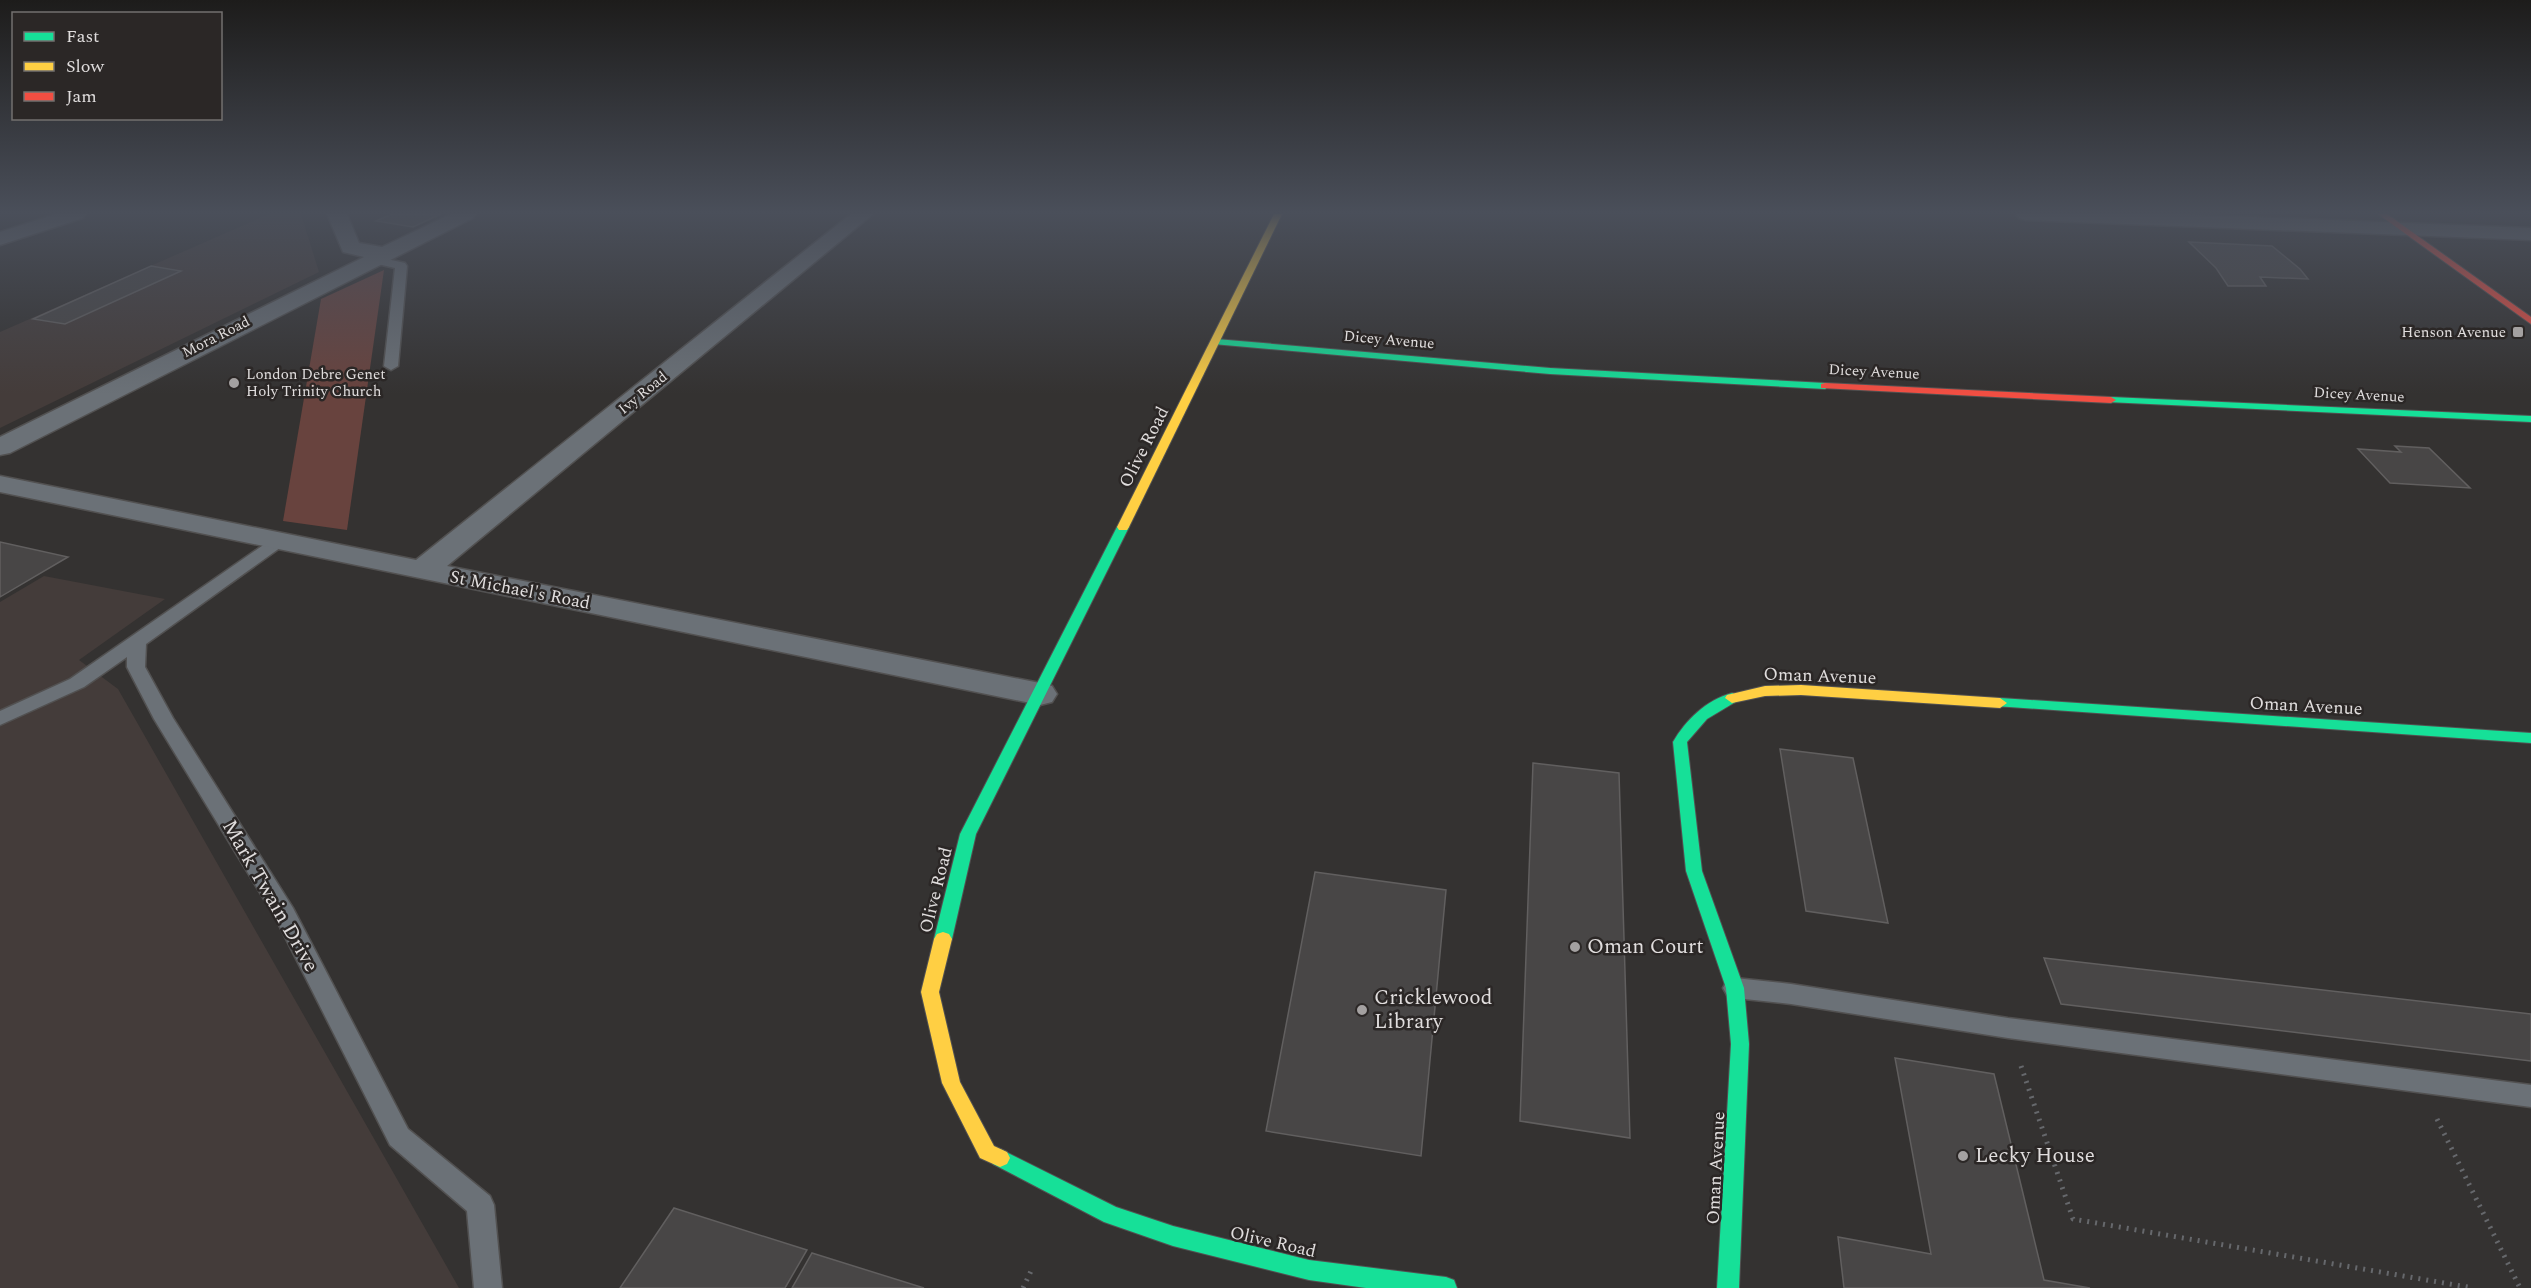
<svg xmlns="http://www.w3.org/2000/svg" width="2531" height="1288" font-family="Spectral,serif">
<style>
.built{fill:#443c3a}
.green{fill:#68433e}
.building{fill:#484646;stroke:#615f5f;stroke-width:1.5}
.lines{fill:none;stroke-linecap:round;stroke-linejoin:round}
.lane-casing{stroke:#525151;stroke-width:3}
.street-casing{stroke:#525151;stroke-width:3}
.fast-casing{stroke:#525151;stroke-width:2}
.slow-casing{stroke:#525151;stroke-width:2}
.jam-casing{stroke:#525151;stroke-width:2}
.path{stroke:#66686c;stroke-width:5;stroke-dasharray:2 6;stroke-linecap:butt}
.lane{fill:#6b7177;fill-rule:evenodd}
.street{fill:#6b7177;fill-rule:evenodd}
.fast{fill:#16e098;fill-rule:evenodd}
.slow{fill:#ffcf43;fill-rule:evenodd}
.jam{fill:#f24e42;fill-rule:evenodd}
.poi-dot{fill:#a4a1a1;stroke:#2b2726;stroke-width:2}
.labels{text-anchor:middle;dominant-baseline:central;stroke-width:5;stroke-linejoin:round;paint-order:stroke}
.far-poi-label{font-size:15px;fill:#e0dddd;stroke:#2b2726;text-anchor:end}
.far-street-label{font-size:15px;fill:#e0dddd;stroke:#2b2726}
.street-label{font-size:18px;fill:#e0dddd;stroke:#2b2726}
.near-street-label{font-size:21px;fill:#e0dddd;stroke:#2b2726}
.near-poi-label{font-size:21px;fill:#e0dddd;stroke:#2b2726;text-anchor:start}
</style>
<rect width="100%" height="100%" fill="#343231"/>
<!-- built -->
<g class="built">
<path d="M269 214H301L319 272 0 428V332Z"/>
<path d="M44 576 165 599 79 660 118 689 459 1288H0V602Z"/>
</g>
<!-- green -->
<path class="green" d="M384 270 347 530 283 521 321 299Z"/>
<!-- building -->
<g class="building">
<path d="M392 214H441L413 227 376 221Z"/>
<path d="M2189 242 2272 246 2300 269 2308 279 2260 277 2266 286H2228L2216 268Z"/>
<path d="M151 266 181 271 65 324 33 319Z"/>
<path d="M2395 446 2429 448 2470 488 2390 483 2358 449 2401 452Z"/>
<path d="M0 542 68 557 0 597Z"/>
<path d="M1780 749 1853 758 1888 923 1806 911Z"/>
<path d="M1533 763 1619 773 1630 1138 1520 1121Z"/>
<path d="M1315 872 1446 890 1421 1156 1266 1131Z"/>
<path d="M2044 958 2531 1014V1061L2061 1004Z"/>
<path d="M1895 1058 1994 1074 2044 1280 2090 1288H1844L1838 1237 1931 1254Z"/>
<path d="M674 1208 807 1250 785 1288H620Z"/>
<path d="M812 1253 924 1288H792Z"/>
</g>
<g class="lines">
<!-- lane casing -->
<g class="lane-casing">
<g id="lane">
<path d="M373 256 405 263 407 266 398 366 391 370 384 366 395 268 369 262V258Z"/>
<path d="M278 537 284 539 286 542 284 545 146 644 145 667 173 718 293 908 408 1129 490 1196 494 1205 502 1288H474L467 1211 390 1145 276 919 154 719 127 667V657L84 687 0 725V711L70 679 272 539Z"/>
<path d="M1735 978 1791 984 2008 1018 2531 1085V1107L2008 1038 1791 1004 1735 998 1727 995 1723 988 1727 981Z"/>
</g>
</g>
<!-- street casing -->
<g class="street-casing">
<g id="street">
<path d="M56 214H86L83 218 0 245V232Z"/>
<path d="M327 214H347L359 243 382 247 451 214H476L473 218 10 453 0 455V437L364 257 343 252Z"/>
<path d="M851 214H873L447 566 1040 683 1052 686 1057 694 1052 702 1040 705 0 492V476L416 560Z"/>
<path d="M2016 214H2175L2531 228V240L2026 220 2019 218Z"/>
</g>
</g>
<!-- fast casing -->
<g class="fast-casing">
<g id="fast">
<path d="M1216 339 1550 368 1825 383 1830 386 1825 389 1550 374 1213 344V340Z"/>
<path d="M2111 397 2531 416V422L2107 402V398Z"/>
<path d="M1123 523 1129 527 976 834 952 939 949 944 943 946 937 944 934 939 960 834 1117 527Z"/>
<path d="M1732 693 1737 695 1739 698 1737 701 1707 719 1687 742 1702 871 1744 988 1749 1044 1739 1288H1717L1731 1044 1726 988 1686 871 1673 742C1686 720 1706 700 1732 693Z"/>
<path d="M2000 698 2531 733V743L1995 706 1993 703 1995 700Z"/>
<path d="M1000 1149 1116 1207 1173 1226 1309 1260 1446 1277 1454 1280 1457 1288H1366L1309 1280 1173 1246 1104 1222 993 1164 990 1158 993 1152Z"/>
</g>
</g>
<!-- slow casing -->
<g class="slow-casing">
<g id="slow">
<path d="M1274 214H1282L1129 527 1127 530H1119L1117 527Z"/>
<path d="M1801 685 2000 698 2007 703 2000 708 1801 695 1765 696 1732 703 1725 698 1727 695 1765 686Z"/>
<path d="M943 932 949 934 952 939 939 992 960 1082 994 1146 1007 1152 1010 1158 1007 1164 1000 1167 980 1158 942 1083 921 992 934 939 937 934Z"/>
</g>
</g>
<!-- jam casing -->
<g class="jam-casing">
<g id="jam">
<path d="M2378 214H2387L2531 317V324Z"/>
<path d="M1825 383 2111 397 2116 400 2111 403 1821 388V384Z"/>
</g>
</g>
<!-- path -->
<g class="path">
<path d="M2021 1066 2073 1219 2473 1288"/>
<path d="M2437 1119 2520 1288"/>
<path d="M1023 1288 1031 1271"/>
</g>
<!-- lane -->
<use href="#lane" class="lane"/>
<!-- street -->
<use href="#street" class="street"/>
<!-- fast -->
<use href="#fast" class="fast"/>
<!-- slow -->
<use href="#slow" class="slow"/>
<!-- jam -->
<use href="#jam" class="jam"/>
</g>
<!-- sky -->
<linearGradient id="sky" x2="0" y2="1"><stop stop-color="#1d1c1b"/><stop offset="0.54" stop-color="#4a4f5a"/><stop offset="1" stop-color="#4a4f5a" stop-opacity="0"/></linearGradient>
<rect width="2531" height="394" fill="url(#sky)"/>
<!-- markers -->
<g class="poi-dot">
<rect x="2512" y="326" width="12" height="12" rx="3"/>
<circle cx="234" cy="383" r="6"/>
<circle cx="1575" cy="947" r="6"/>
<circle cx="1362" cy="1010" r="6"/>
<circle cx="1963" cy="1156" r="6"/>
</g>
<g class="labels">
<!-- far-poi labels -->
<g class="far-poi-label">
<text x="2506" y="332">Henson Avenue</text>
<text x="246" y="374" text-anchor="start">London Debre Genet<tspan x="246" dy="17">Holy Trinity Church</tspan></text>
</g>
<!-- far-street labels -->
<g class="far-street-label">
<text transform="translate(216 337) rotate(-27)">Mora Road</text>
<text transform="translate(1389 340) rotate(5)">Dicey Avenue</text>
<text transform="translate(1874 372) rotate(3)">Dicey Avenue</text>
<text transform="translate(643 393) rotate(-39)">Ivy Road</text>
<text transform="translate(2359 395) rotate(3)">Dicey Avenue</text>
</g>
<!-- street labels -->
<g class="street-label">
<text transform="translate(1144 447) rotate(-63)">Olive Road</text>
<text transform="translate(520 590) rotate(11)">St Michael's Road</text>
<text transform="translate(1820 676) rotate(2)">Oman Avenue</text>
<text transform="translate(2306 706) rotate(3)">Oman Avenue</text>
<text transform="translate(936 890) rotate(-76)">Olive Road</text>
<text transform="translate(1716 1168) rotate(-87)">Oman Avenue</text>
<text transform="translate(1273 1242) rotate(13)">Olive Road</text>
</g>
<!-- near-street labels -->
<g class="near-street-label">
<text transform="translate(270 896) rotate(60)">Mark Twain Drive</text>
</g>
<!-- near-poi labels -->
<g class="near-poi-label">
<text x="1587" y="947">Oman Court</text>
<text x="1374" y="998">Cricklewood<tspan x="1374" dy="24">Library</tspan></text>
<text x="1975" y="1156">Lecky House</text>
</g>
</g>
<!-- legend -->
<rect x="12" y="12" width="210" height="108" fill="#2b2726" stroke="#73706f" stroke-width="1.5"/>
<rect x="24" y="32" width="30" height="9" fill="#16e098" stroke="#73706f" stroke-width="1.5"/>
<text x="66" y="42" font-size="18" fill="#e0dddd">Fast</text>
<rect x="24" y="62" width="30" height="9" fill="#ffcf43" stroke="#73706f" stroke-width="1.5"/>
<text x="66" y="72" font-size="18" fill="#e0dddd">Slow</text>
<rect x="24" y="92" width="30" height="9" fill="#f24e42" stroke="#73706f" stroke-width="1.5"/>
<text x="66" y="102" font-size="18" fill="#e0dddd">Jam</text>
</svg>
